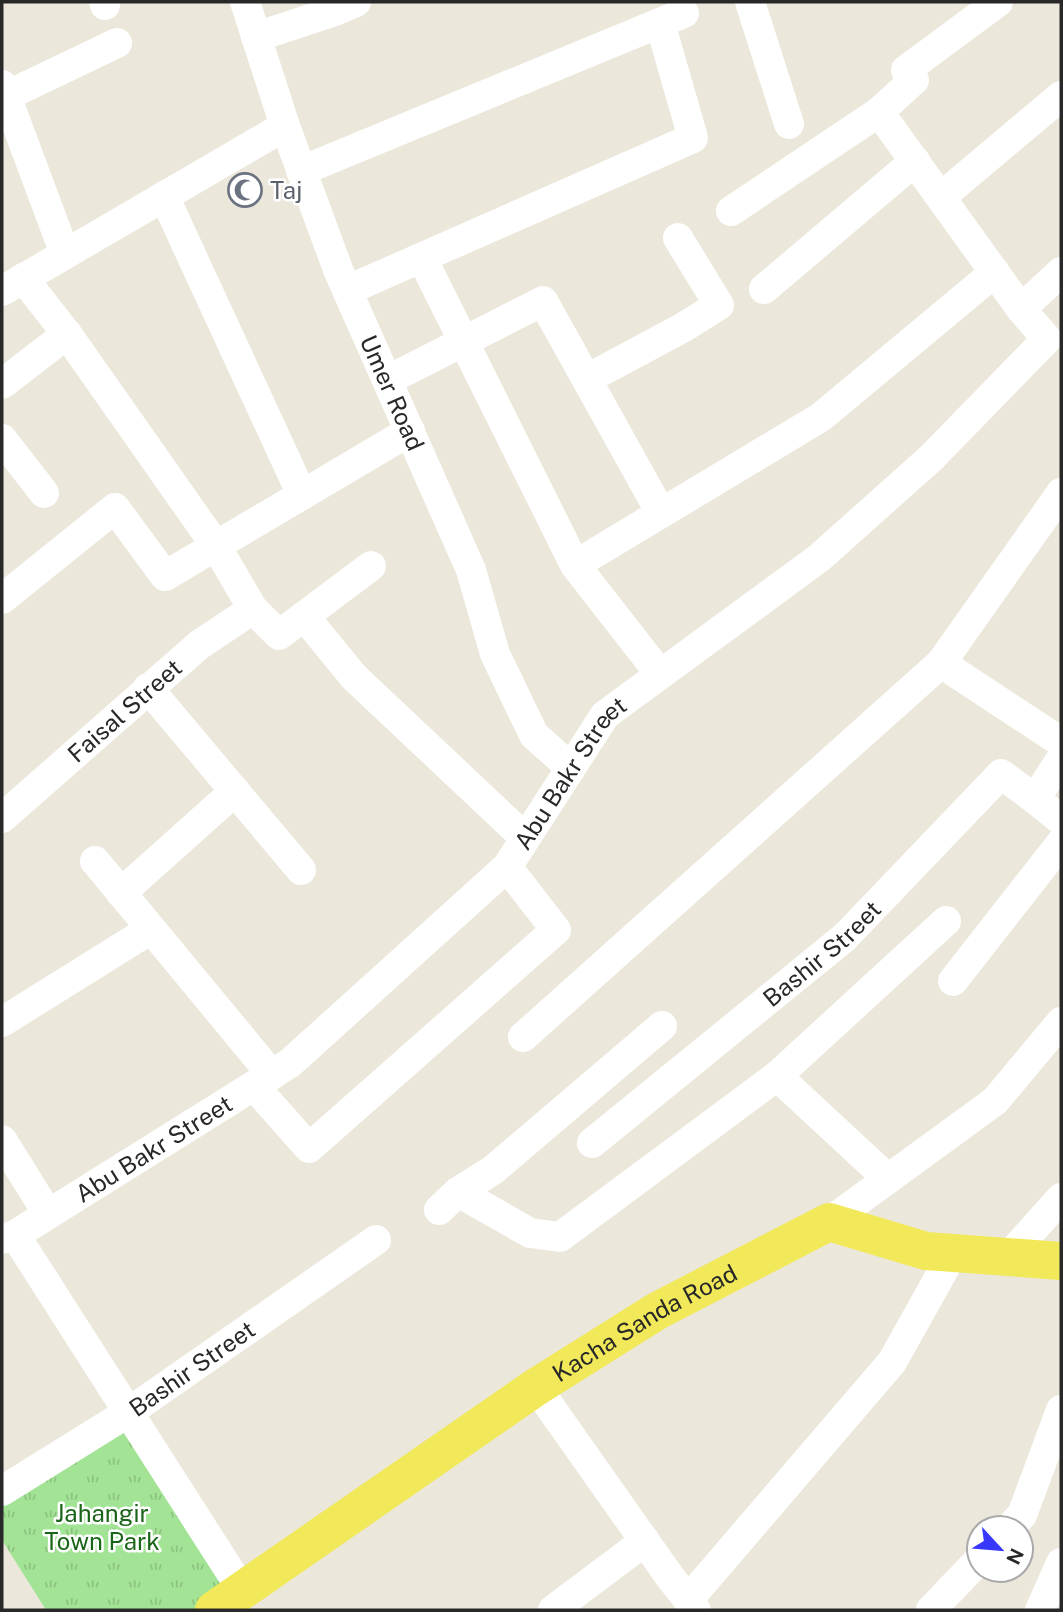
<svg xmlns="http://www.w3.org/2000/svg" width="1063" height="1612" font-family="'Public Sans',sans-serif">
<style>
.park{fill:url(#park-tufts)}
.lines{fill:none;stroke-linecap:round;stroke-linejoin:round}
.minor{stroke:#fff;stroke-width:30}
.major{stroke:#f1e959;stroke-width:38}
.labels{text-anchor:middle;dominant-baseline:central;stroke-width:5;stroke-linejoin:round;paint-order:stroke}
.worship-label{font-size:24px;fill:#5b616d;stroke:#fff;text-anchor:start}
.street-label{font-size:24px;fill:#282828;stroke:#fff}
.park-label{font-size:24px;fill:#1b6519;stroke:#fff}
</style>
<defs>
<pattern id="park-tufts" width="24" height="20" patternUnits="userSpaceOnUse" patternTransform="scale(1.75)"><rect width="24" height="20" fill="#a2e395"/><path d="M3 7l-1-3M5 7V3M7 7l1-3M15 17l-1-3M17 17v-4M19 17l1-3" fill="none" stroke="#8cc380"/></pattern>
</defs>
<rect width="100%" height="100%" fill="#ebe7da"/>
<!-- park -->
<path class="park" d="M129 1412 242 1590 214 1610H46L2 1540V1492Z"/>
<g class="lines">
<!-- minor -->
<g class="minor">
<path d="M104 2 105 5"/>
<path id="s1" d="M245 2 285 126 339 272 471 570 495 654 534 735 571 768"/>
<path d="M750 2 789 124"/>
<path d="M256 37 335 11 356 2"/>
<path d="M2 85 65 254"/>
<path d="M6 96 117 43"/>
<path d="M879 112 1021 309"/>
<path d="M301 171 684 13"/>
<path d="M164 196 302 495"/>
<path d="M941 197 1061 96"/>
<path d="M731 211 879 112 914 80 906 70 998 2"/>
<path d="M422 258 575 565 660 674"/>
<path d="M23 278 67 334 216 546 253 609 279 635 371 566"/>
<path d="M764 289 915 161"/>
<path d="M348 290 693 138 660 23"/>
<path d="M2 291 285 126"/>
<path d="M587 379 684 327 719 305 678 238"/>
<path d="M388 380 543 301 661 513"/>
<path d="M2 384 67 334"/>
<path d="M2 439 44 493"/>
<path d="M575 565 821 417 995 272"/>
<path d="M2 599 115 508 165 576 410 431"/>
<path d="M304 616 354 677 525 838"/>
<path d="M941 663 1061 742"/>
<path d="M148 688 301 870"/>
<path d="M1061 759 1035 799 1061 820"/>
<path id="s2" d="M2 818 199 645 253 609"/>
<path d="M95 861 272 1075"/>
<path d="M121 893 235 791"/>
<path d="M953 981 1061 843"/>
<path d="M2 1022 151 929"/>
<path d="M523 1037 941 663 1061 493"/>
<path d="M254 1086 309 1148 556 930 507 867"/>
<path d="M2 1140 48 1214"/>
<path id="s3" d="M592 1143 845 937 1001 774 1035 799"/>
<path d="M888 1179 777 1076 946 921"/>
<path d="M458 1192 530 1233 560 1237 777 1076"/>
<path d="M439 1210 458 1192 493 1170 662 1026"/>
<path d="M829 1222 995 1101 1061 1022"/>
<path d="M15 1235 242 1590"/>
<path id="s4" d="M2 1239 15 1235 290 1063 507 867 605 715 819 558 931 458 1047 339 1021 309 1061 272"/>
<path d="M1008 1257 1061 1198"/>
<path d="M536 1387 670 1577 696 1610"/>
<path id="s5" d="M2 1491 129 1412 376 1240"/>
<path d="M1009 1528 1022 1515 1061 1410"/>
<path d="M688 1600 892 1362 953 1253"/>
<path d="M553 1610 645 1541"/>
<path d="M931 1610 979 1560"/>
<path d="M1040 1610 1061 1563"/>
</g>
<!-- major -->
<path class="major" id="s6" d="M214 1610 536 1387 657 1311 829 1222 926 1251 1061 1261"/>
</g>
<!-- icons -->
<defs>
<g id="mosque-ring" transform="scale(1.75)"><circle r="9.5" fill="#fff" stroke="#6b7280" stroke-width="1.5"/><path d="M3.5-4.9A6 6 0 1 0 3.5 4.9A5 5 0 1 1 3.5-4.9Z" fill="#6b7280"/></g>
</defs>
<g fill-rule="evenodd">
<use href="#mosque-ring" x="245" y="190"/>
</g>
<g class="labels">
<!-- worship labels -->
<g class="worship-label">
<text x="270" y="190">Taj</text>
</g>
<!-- street labels -->
<g class="street-label">
<text stroke="none"><textPath href="#s1" startOffset="418">Umer Road</textPath></text>
<text stroke="none"><textPath href="#s2" startOffset="163">Faisal Street</textPath></text>
<text stroke="none"><textPath href="#s4" startOffset="744">Abu Bakr Street</textPath></text>
<text stroke="none"><textPath href="#s3" startOffset="298">Bashir Street</textPath></text>
<text stroke="none"><textPath href="#s4" startOffset="177">Abu Bakr Street</textPath></text>
<text stroke="none"><textPath href="#s6" startOffset="518">Kacha Sanda Road</textPath></text>
<text stroke="none"><textPath href="#s5" startOffset="226">Bashir Street</textPath></text>
</g>
<!-- park labels -->
<g class="park-label">
<text x="102" y="1513">Jahangir<tspan x="102" dy="28">Town Park</tspan></text>
</g>
</g>
<!-- border -->
<rect width="1063" height="1612" fill="none" stroke="#282828" stroke-width="7"/>
<!-- north arrow -->
<g transform="translate(1000 1549) rotate(116)"><circle r="33" fill="#ffffff" stroke="#a9a9a9" stroke-width="2"/>
<path d="M0-5L12 26L0 18L-12 26Z" fill="#3738fb"/>
<text y="-10" font-size="19" font-weight="bold" text-anchor="middle" fill="#282828">N</text>
</g>
</svg>
